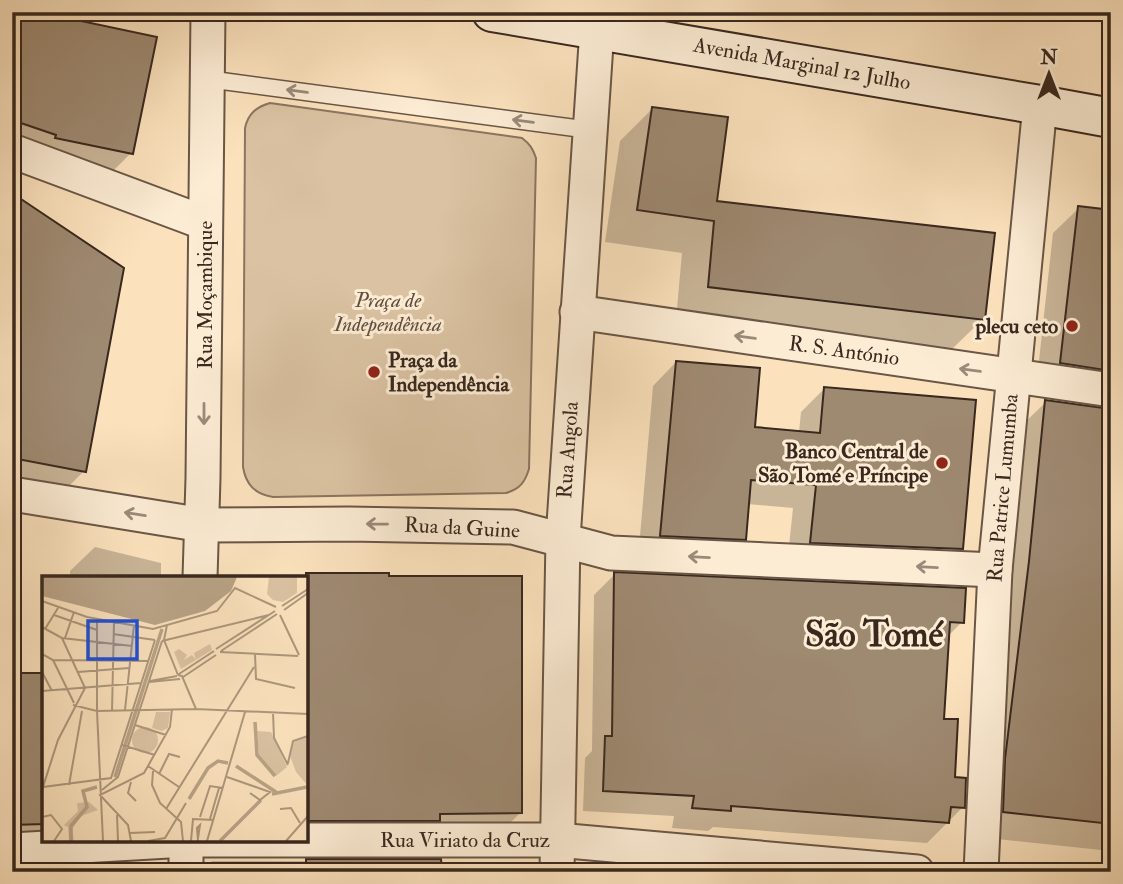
<svg xmlns="http://www.w3.org/2000/svg" width="1123" height="884" font-family="'IM FELL Double Pica',serif">
<style>
.green{fill:#dac2a2;stroke:#8a7560;stroke-width:2}
.shadow{fill:#0003}
.building{fill:#9e8971;stroke:#39281e;stroke-width:2}
.lines{fill:none;stroke-linecap:round;stroke-linejoin:round}
.service-casing{stroke:#6a5646;stroke-width:19}
.minor-casing{stroke:#6a5646;stroke-width:37}
.secondary-casing{stroke:#39281e;stroke-width:42}
.service{stroke:#fcecd4;stroke-width:16}
.minor{stroke:#fcecd4;stroke-width:33}
.secondary{stroke:#fcecd4;stroke-width:38}
.oneway{stroke:#9a8a79}
.poi-dot{fill:#8f2418;stroke:#fcecd4;stroke-width:2.5}
.labels{text-anchor:middle;dominant-baseline:central;stroke-width:6;stroke-linejoin:round;paint-order:stroke}
.street-label{font-size:21px;fill:#39281e;stroke:#fcecd4}
.park-label{font-size:21px;font-style:italic;fill:#614e3f;stroke:#fcecd4}
.poi-label{font-size:21px;font-weight:bold;fill:#39281e;stroke:#fcecd4;text-anchor:end}
.town-label{font-size:35px;font-weight:bold;fill:#39281e;stroke:#fcecd4}
.inset-river{fill:none;stroke:#b9a387;stroke-width:3.5}
.inset-road{fill:none;stroke:#ad987d;stroke-width:2}
.view{fill:#1d4ed8;fill-opacity:0.15;stroke:#1d4ed8;stroke-width:3.5}
.inset-edge{fill:none;stroke:#39281e;stroke-width:3.5}
</style>
<rect width="100%" height="100%" fill="#fbe2bd"/>
<filter id="stains"><feTurbulence type="fractalNoise" baseFrequency=".00286" numOctaves="4"/><feColorMatrix values="0 0 0 0 .2 0 0 0 0 .09 0 0 0 0 .02 0 0 0 .5 -.17"/></filter>
<radialGradient id="worn" r=".72"><stop offset=".6" stop-color="#630" stop-opacity="0"/><stop offset="1" stop-color="#630" stop-opacity=".3"/></radialGradient>
<!-- green -->
<path class="green" d="M270 103 522 138C530 144 533 149 536 158L529 469C525 482 520 489 506 493L273 497C255 494 246 485 243 467L245 128C248 114 256 107 270 103Z"/>
<!-- shadow -->
<g class="shadow">
<path d="M12 12H67L65 19 131 153 106 178 12 154Z"/>
<path d="M652 109 715 202 983 319 950 351 676 319 682 253 605 242 620 141Z"/>
<path d="M12 195 84 471 63 492 12 483Z"/>
<path d="M1079 208 1111 212V853L1101 852V850L979 837 1020 427 1046 402 1106 410 1098 400 1036 388 1053 233Z"/>
<path d="M676 362 753 428 799 432 801 412 824 389 961 549 938 572 787 565 793 508 747 504 744 539 721 562 638 559 653 386Z"/>
<path d="M12 531 22 533 12 584Z"/>
<path d="M95 547 161 563V575H179L180 578H70V571Z"/>
<path d="M615 574 962 622 948 636 942 720 953 778 963 807 927 843 713 827 708 831 672 828 674 816 583 811 585 758 592 751 594 595Z"/>
<path d="M220 575H387L520 813 495 838 306 840V578H217Z"/>
<path d="M12 674 44 675V840L12 848Z"/>
<path d="M212 861H440V872H202Z"/>
</g>
<!-- building -->
<g class="building">
<path d="M17 12H69L67 18 157 37 133 154 55 138 56 135 12 120V26Z"/>
<path d="M652 107 728 117 717 201 995 233 985 320 708 287 714 221 637 210Z"/>
<path d="M12 193 124 268 86 472 12 458Z"/>
<path d="M1078 206 1111 210V371L1060 363Z"/>
<path d="M676 361 760 368 755 427 820 433 824 387 976 400 963 549 810 543 816 485 751 480 746 540 660 536Z"/>
<path d="M1045 400 1111 409V824L1003 812 1005 759 1029 561Z"/>
<path d="M614 572 966 588 964 623 950 622 944 719H958L955 777 966 778 965 808 951 807 949 823 731 806V811L692 808 694 796 603 791 605 736H612Z"/>
<path d="M306 573H389V576H522V813L440 814V821H306Z"/>
<path d="M12 673H44V824L12 825Z"/>
<path d="M306 859H441L442 872H306Z"/>
</g>
<g class="lines">
<!-- service casing -->
<g class="service-casing">
<path id="service" d="M207 79 590 130"/>
</g>
<!-- minor casing -->
<g class="minor-casing">
<g id="minor">
<path d="M12 151 205 223"/>
<path d="M577 312 1111 390"/>
<path d="M12 494 203 525 349 524 513 527 611 553 995 570"/>
<path d="M200 578 203 478 208 12"/>
<path d="M186 840V872"/>
<path d="M12 850 186 840H557L917 872"/>
<path d="M557 872 563 539 597 29"/>
<path d="M981 872 995 570 1040 105"/>
</g>
</g>
<!-- secondary casing -->
<g class="secondary-casing">
<path id="secondary" d="M492 12 1040 105 1111 118"/>
</g>
<!-- service -->
<use href="#service" class="service"/>
<!-- minor -->
<use href="#minor" class="minor"/>
<!-- secondary -->
<use href="#secondary" class="secondary"/>
</g>
<!-- one-way arrows -->
<defs><path id="oneway-shaft" d="M-6 0H5M1.5-3L5.5 0L1.5 3" fill="none" stroke-width="1.6" stroke-linecap="round" stroke-linejoin="round" transform="scale(1.75)"/></defs>
<g class="oneway">
<use href="#oneway-shaft" transform="translate(297 91) rotate(-172)"/>
<use href="#oneway-shaft" transform="translate(523 121) rotate(-173)"/>
<use href="#oneway-shaft" transform="translate(745 337) rotate(-172)"/>
<use href="#oneway-shaft" transform="translate(970 370) rotate(-172)"/>
<use href="#oneway-shaft" transform="translate(204 414) rotate(90)"/>
<use href="#oneway-shaft" transform="translate(135 514) rotate(-171)"/>
<use href="#oneway-shaft" transform="translate(377 524) rotate(-179)"/>
<use href="#oneway-shaft" transform="translate(699 557) rotate(-177)"/>
<use href="#oneway-shaft" transform="translate(927 567) rotate(-177)"/>
</g>
<!-- markers -->
<g class="poi-dot">
<circle cx="1072" cy="326" r="7"/>
<circle cx="374" cy="372" r="7"/>
<circle cx="942" cy="463" r="7"/>
</g>
<g class="labels">
<!-- street labels -->
<g class="street-label">
<text transform="translate(802 64) rotate(10)">Avenida Marginal 12 Julho</text>
<text transform="translate(205 295) rotate(-90)">Rua Moçambique</text>
<text transform="translate(844 351) rotate(8)">R. S. António</text>
<text transform="translate(568 450) rotate(-86)">Rua Angola</text>
<text transform="translate(1003 488) rotate(-85)">Rua Patrice Lumumba</text>
<text transform="translate(462 528) rotate(3)">Rua da Guine</text>
<text x="465" y="840">Rua Viriato da Cruz</text>
</g>
<!-- park labels -->
<g class="park-label">
<text x="388" y="300">Praça de<tspan x="388" dy="24">Independência</tspan></text>
</g>
<!-- poi labels -->
<g class="poi-label">
<text x="1058" y="326">plecu ceto</text>
<text x="388" y="360" text-anchor="start">Praça da<tspan x="388" dy="24">Independência</tspan></text>
<text x="928" y="451">Banco Central de<tspan x="928" dy="24">São Tomé e Príncipe</tspan></text>
</g>
<!-- town labels -->
<g class="town-label">
<text x="874" y="635">São Tomé</text>
</g>
</g>
<!-- overview -->
<g transform="translate(42 576)">
<rect width="266" height="266" fill="#fbe2bd"/>
<path d="M227 1H255V17L241 26 231 24 225 18ZM168 68 170 74 139 93 132 76 137 73 145 79 142 84 150 79 154 84 152 77ZM114 136H128L126 152 120 155 110 152ZM90 164a13 13 0 1 1 26 0a13 13 0 1 1-26 0ZM215 155 229 156 245 191 234 200 217 181ZM266 161V210L254 196 248 180 251 166ZM47 226 56 234 39 240 30 253 32 265H27L26 251 22 249 36 235 35 227Z" fill="#dac2a2"/>
<path d="M0 1H195L189 15 163 35 113 49 0 20Z" fill="#b9a387"/>
<path class="inset-river" d="M213 146 215 179 233 200M194 190 234 216M73 201 120 53M230 218 265 211M147 223 166 192 176 185 186 187M29 265V250L45 231 41 215 55 211M178 265 219 224"/>
<path class="inset-road" d="M0 25 45 41 111 53 175 35 193 12 234 31M240 30 266 13M242 34 266 17M12 39 55 54M238 39 257 79M55 43V135L154 133 266 138M125 49 122 64 136 99M0 51 20 62 43 112 16 164 0 214M3 53 16 32M71 58 113 64M20 62 90 70M23 62 32 36M120 65 227 39M174 73 233 35M179 75 235 38M178 76 256 80M0 78 11 84 32 127M213 78 214 103 253 112M11 84 107 85M0 96 10 115M36 96 87 92M137 98 172 75M136 99 140 100 154 133M141 101 174 79M108 105 135 100M107 106 138 103M0 115 99 107M31 129 55 135 61 265M83 134 92 49M70 135 72 46M231 136 232 162 246 189M93 149 124 159M80 169 113 179M246 187 251 165 266 160M106 190 137 211M111 195 110 209 118 227 139 246 141 265M117 198 127 178 138 181M185 201 228 216 218 224 208 217M89 206 86 217 94 225M27 209 40 135M1 211 69 202 113 64M60 214 76 201 120 65M124 233 212 91M238 233 249 232 258 247M75 239 76 265M0 241 9 239 20 253 12 265M158 241 168 210 181 212M168 243 177 212M88 257 113 256M89 265 86 249 58 219 102 197 128 151 130 133M106 265 123 262 144 227M149 265 151 243 172 244M156 265 155 252 158 249 156 262M165 265 203 136M244 265 266 240"/>
<path class="view" d="M46 45H95V83H46Z"/>
<rect width="266" height="266" class="inset-edge"/>
</g>
<!-- margin -->
<rect width="1123" height="884" fill="none" stroke="#fbe2bd" stroke-width="42"/>
<rect x="14" y="14" width="1095" height="856" fill="none" stroke="#39281e" stroke-width="3.5"/>
<rect x="21" y="21" width="1081" height="842" fill="none" stroke="#39281e" stroke-width="2"/>
<!-- north arrow -->
<g transform="translate(1049 74)" stroke="#fcecd4" stroke-width="5" paint-order="stroke">
<path d="M0-5L12 26L0 18L-12 26Z" fill="#39281e"/>
<text y="-10" font-size="19" font-weight="bold" text-anchor="middle" fill="#39281e">N</text>
</g>
<rect width="100%" height="100%" filter="url(#stains)"/>
<rect width="100%" height="100%" fill="url(#worn)"/>
</svg>
